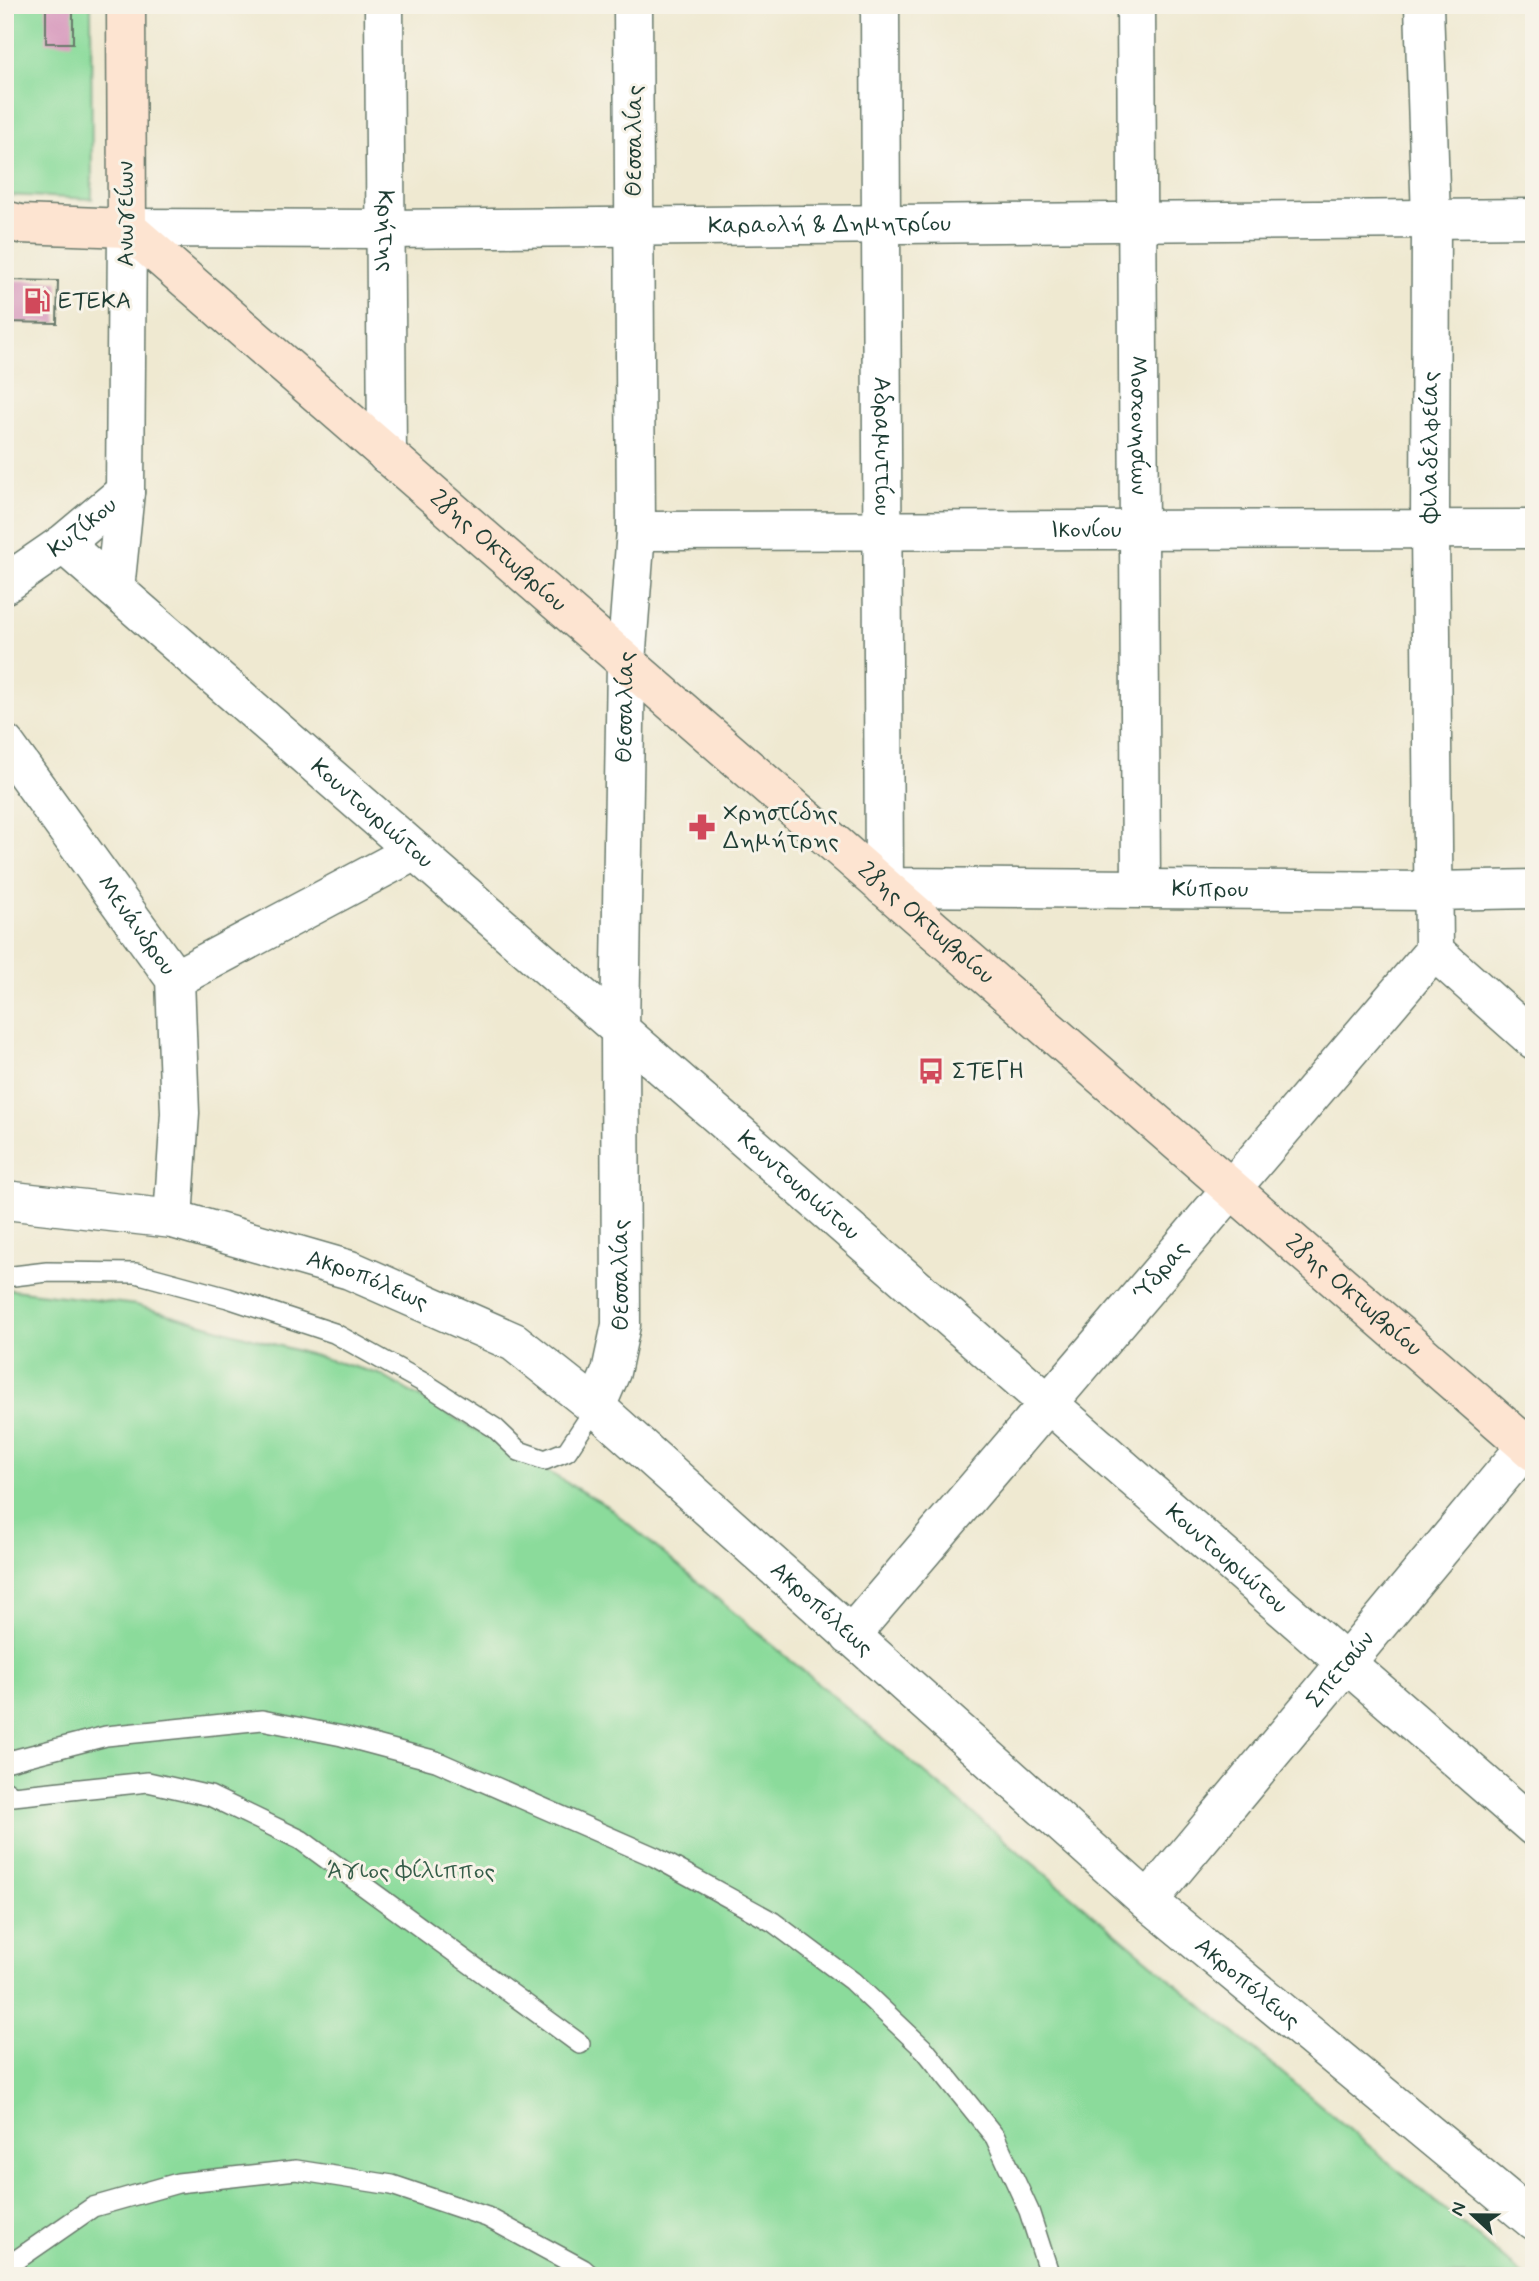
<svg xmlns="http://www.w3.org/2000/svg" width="1539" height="2281" font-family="Mynerve,sans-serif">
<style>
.green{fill:#8bdb9b;stroke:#558c68;stroke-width:2}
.building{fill:#d89bbe}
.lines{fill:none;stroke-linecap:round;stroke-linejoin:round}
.lane-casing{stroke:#68796b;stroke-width:22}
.street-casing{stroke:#68796b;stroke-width:41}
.secondary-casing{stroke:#68796b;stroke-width:41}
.lane{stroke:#fff;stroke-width:19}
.street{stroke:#fff;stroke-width:38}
.secondary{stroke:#fde4d1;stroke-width:38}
.labels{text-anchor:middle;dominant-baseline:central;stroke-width:6;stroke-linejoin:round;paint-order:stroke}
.street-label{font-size:24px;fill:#1f3d34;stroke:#f7f3e8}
.poi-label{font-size:24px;fill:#1f3d34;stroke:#f7f3e8;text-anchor:start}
.park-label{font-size:24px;fill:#355d49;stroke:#f7f3e8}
</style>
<rect width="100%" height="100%" fill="#f7f3e8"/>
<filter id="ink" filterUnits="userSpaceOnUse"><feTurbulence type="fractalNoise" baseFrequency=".0143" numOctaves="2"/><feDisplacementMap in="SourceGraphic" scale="14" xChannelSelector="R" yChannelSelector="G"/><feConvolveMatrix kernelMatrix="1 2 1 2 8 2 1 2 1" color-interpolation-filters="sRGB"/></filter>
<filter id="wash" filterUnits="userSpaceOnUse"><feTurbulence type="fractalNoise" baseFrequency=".00686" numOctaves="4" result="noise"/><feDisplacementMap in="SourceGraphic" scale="28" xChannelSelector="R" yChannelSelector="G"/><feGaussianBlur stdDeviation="1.57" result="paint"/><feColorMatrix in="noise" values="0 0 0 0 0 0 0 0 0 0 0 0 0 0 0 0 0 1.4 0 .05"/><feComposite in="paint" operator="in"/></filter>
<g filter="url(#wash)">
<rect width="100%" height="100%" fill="#efe9d1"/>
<!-- green -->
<g class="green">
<path d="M5 5H91L92 199 5 195Z"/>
<path d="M5 1289 136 1305 379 1374 607 1506 1524 2276H5Z"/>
</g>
<g id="blocks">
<!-- building -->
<g class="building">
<rect x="46" y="5" width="27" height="38"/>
<path d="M5 280 58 281 57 323 5 322Z"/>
</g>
</g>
</g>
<g filter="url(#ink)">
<use href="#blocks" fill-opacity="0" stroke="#68796b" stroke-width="2"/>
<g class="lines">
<!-- lane casing -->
<g class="lane-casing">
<g id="lane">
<path d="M5 1277 47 1272 136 1273 228 1298 334 1333 426 1384 495 1428 519 1451 545 1460 567 1451 596 1407"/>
<path d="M5 1762 106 1736 262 1720 342 1736 436 1761 655 1857 773 1922 852 1981 925 2050 995 2137 1029 2211 1050 2276"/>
<path d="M5 1790 13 1796 148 1782 210 1796 301 1840 580 2044"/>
<path d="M5 2268 93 2207 178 2183 296 2170 392 2185 487 2217 583 2269 591 2276"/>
</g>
</g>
<!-- street casing -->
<g class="street-casing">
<g id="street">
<path id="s1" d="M384 5 387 455"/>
<path id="s2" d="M880 5 884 887 1433 891 1534 889"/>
<path id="s3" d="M1136 5 1141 887"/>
<path id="s4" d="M636 531 1534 529"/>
<path id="s5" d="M63 544 1534 1827"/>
<path id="s6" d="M5 584 63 544 125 492"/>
<path id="s7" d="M115 589 125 492 127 228 386 229 1534 218"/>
<path id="s8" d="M5 744 175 979 180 1113 173 1219"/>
<path d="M1434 951 1534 1040"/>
<path d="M175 979 415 851"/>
<path id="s9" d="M5 1200 173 1219 350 1270 514 1342 596 1407 1148 1901 1534 2221"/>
<path id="s10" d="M596 1407 611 1372 621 1325 620 1030 626 662 636 531 633 5"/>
<path id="s11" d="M850 1636 1434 951 1430 529 1431 219 1424 5"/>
<path id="s12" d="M1148 1901 1534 1437"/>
</g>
</g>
<!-- secondary casing -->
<g class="secondary-casing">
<g id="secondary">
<path d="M126 5 127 228"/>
<path d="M5 220 20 224 127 228"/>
<path id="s13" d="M127 228 1534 1452"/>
</g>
</g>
<!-- lane -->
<use href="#lane" class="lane"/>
<!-- street -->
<use href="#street" class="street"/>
<!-- secondary -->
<use href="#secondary" class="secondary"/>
</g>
</g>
<!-- icons -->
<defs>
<g id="fuel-bare" transform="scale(2.1)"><path d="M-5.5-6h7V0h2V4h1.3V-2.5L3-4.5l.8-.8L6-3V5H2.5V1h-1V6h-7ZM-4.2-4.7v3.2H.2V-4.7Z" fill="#d1495b" stroke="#f7f3e8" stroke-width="2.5" paint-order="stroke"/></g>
<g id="pharmacy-bare" transform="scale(2.1)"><path d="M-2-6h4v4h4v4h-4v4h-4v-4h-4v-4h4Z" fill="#d1495b" stroke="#f7f3e8" stroke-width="2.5" paint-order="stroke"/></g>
<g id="bus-bare" transform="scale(2.1)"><path d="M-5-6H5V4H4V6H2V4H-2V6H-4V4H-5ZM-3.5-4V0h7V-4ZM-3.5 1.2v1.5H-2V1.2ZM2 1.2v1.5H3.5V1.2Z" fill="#d1495b" stroke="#f7f3e8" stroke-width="2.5" paint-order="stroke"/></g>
</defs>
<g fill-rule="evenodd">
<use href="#fuel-bare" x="37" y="301"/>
<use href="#pharmacy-bare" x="702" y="827"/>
<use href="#bus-bare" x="931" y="1071"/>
</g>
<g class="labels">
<!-- street labels -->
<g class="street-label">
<text transform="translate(634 141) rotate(-90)">Θεσσαλίας</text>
<text transform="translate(126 214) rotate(-90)">Ανωγείων</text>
<text stroke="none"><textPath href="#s7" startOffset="1064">Καραολή &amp; Δημητρίου</textPath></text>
<text stroke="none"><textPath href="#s1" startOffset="226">Κρήτης</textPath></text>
<text stroke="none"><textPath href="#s3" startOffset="420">Μοσχονησίων</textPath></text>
<text stroke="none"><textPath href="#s2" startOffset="441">Αδραμυττίου</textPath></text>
<text stroke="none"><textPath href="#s11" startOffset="1404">Φιλαδελφείας</textPath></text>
<text stroke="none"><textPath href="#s6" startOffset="96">Κυζίκου</textPath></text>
<text stroke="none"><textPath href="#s4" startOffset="450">Ικονίου</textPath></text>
<text stroke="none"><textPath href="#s13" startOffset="492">28ης Οκτωβρίου</textPath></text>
<text stroke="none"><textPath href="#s10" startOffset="704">Θεσσαλίας</textPath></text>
<text stroke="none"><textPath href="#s5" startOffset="410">Κουντουριώτου</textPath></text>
<text stroke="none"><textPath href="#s2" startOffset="1208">Κύπρου</textPath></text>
<text stroke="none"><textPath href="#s13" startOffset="1059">28ης Οκτωβρίου</textPath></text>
<text stroke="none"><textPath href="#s8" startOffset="224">Μενάνδρου</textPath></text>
<text stroke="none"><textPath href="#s5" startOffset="976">Κουντουριώτου</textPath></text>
<text stroke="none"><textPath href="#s11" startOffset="480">Ύδρας</textPath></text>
<text stroke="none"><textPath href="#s10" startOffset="136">Θεσσαλίας</textPath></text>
<text stroke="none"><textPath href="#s9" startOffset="373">Ακροπόλεως</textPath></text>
<text stroke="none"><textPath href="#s13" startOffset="1626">28ης Οκτωβρίου</textPath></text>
<text stroke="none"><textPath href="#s5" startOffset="1544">Κουντουριώτου</textPath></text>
<text stroke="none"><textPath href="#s9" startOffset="940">Ακροπόλεως</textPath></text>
<text stroke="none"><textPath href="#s12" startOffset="301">Σπετσών</textPath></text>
<text stroke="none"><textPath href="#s9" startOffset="1507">Ακροπόλεως</textPath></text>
</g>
<!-- poi labels -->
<g class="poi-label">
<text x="58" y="301">ΕΤΕΚΑ</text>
<text x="723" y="813">Χρηστίδης<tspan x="723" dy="28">Δημήτρης</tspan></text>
<text x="952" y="1071">ΣΤΕΓΗ</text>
</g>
<!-- park labels -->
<g class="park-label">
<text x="411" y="1871">Άγιος Φίλιππος</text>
</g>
</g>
<!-- margin -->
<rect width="1539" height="2281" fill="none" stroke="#f7f3e8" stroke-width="28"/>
<!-- north arrow -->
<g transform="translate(1473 2215) rotate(292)" stroke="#f7f3e8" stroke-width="5" paint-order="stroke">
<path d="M0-5L12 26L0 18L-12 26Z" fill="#1f3d34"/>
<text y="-10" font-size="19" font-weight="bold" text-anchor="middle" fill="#1f3d34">N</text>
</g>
</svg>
